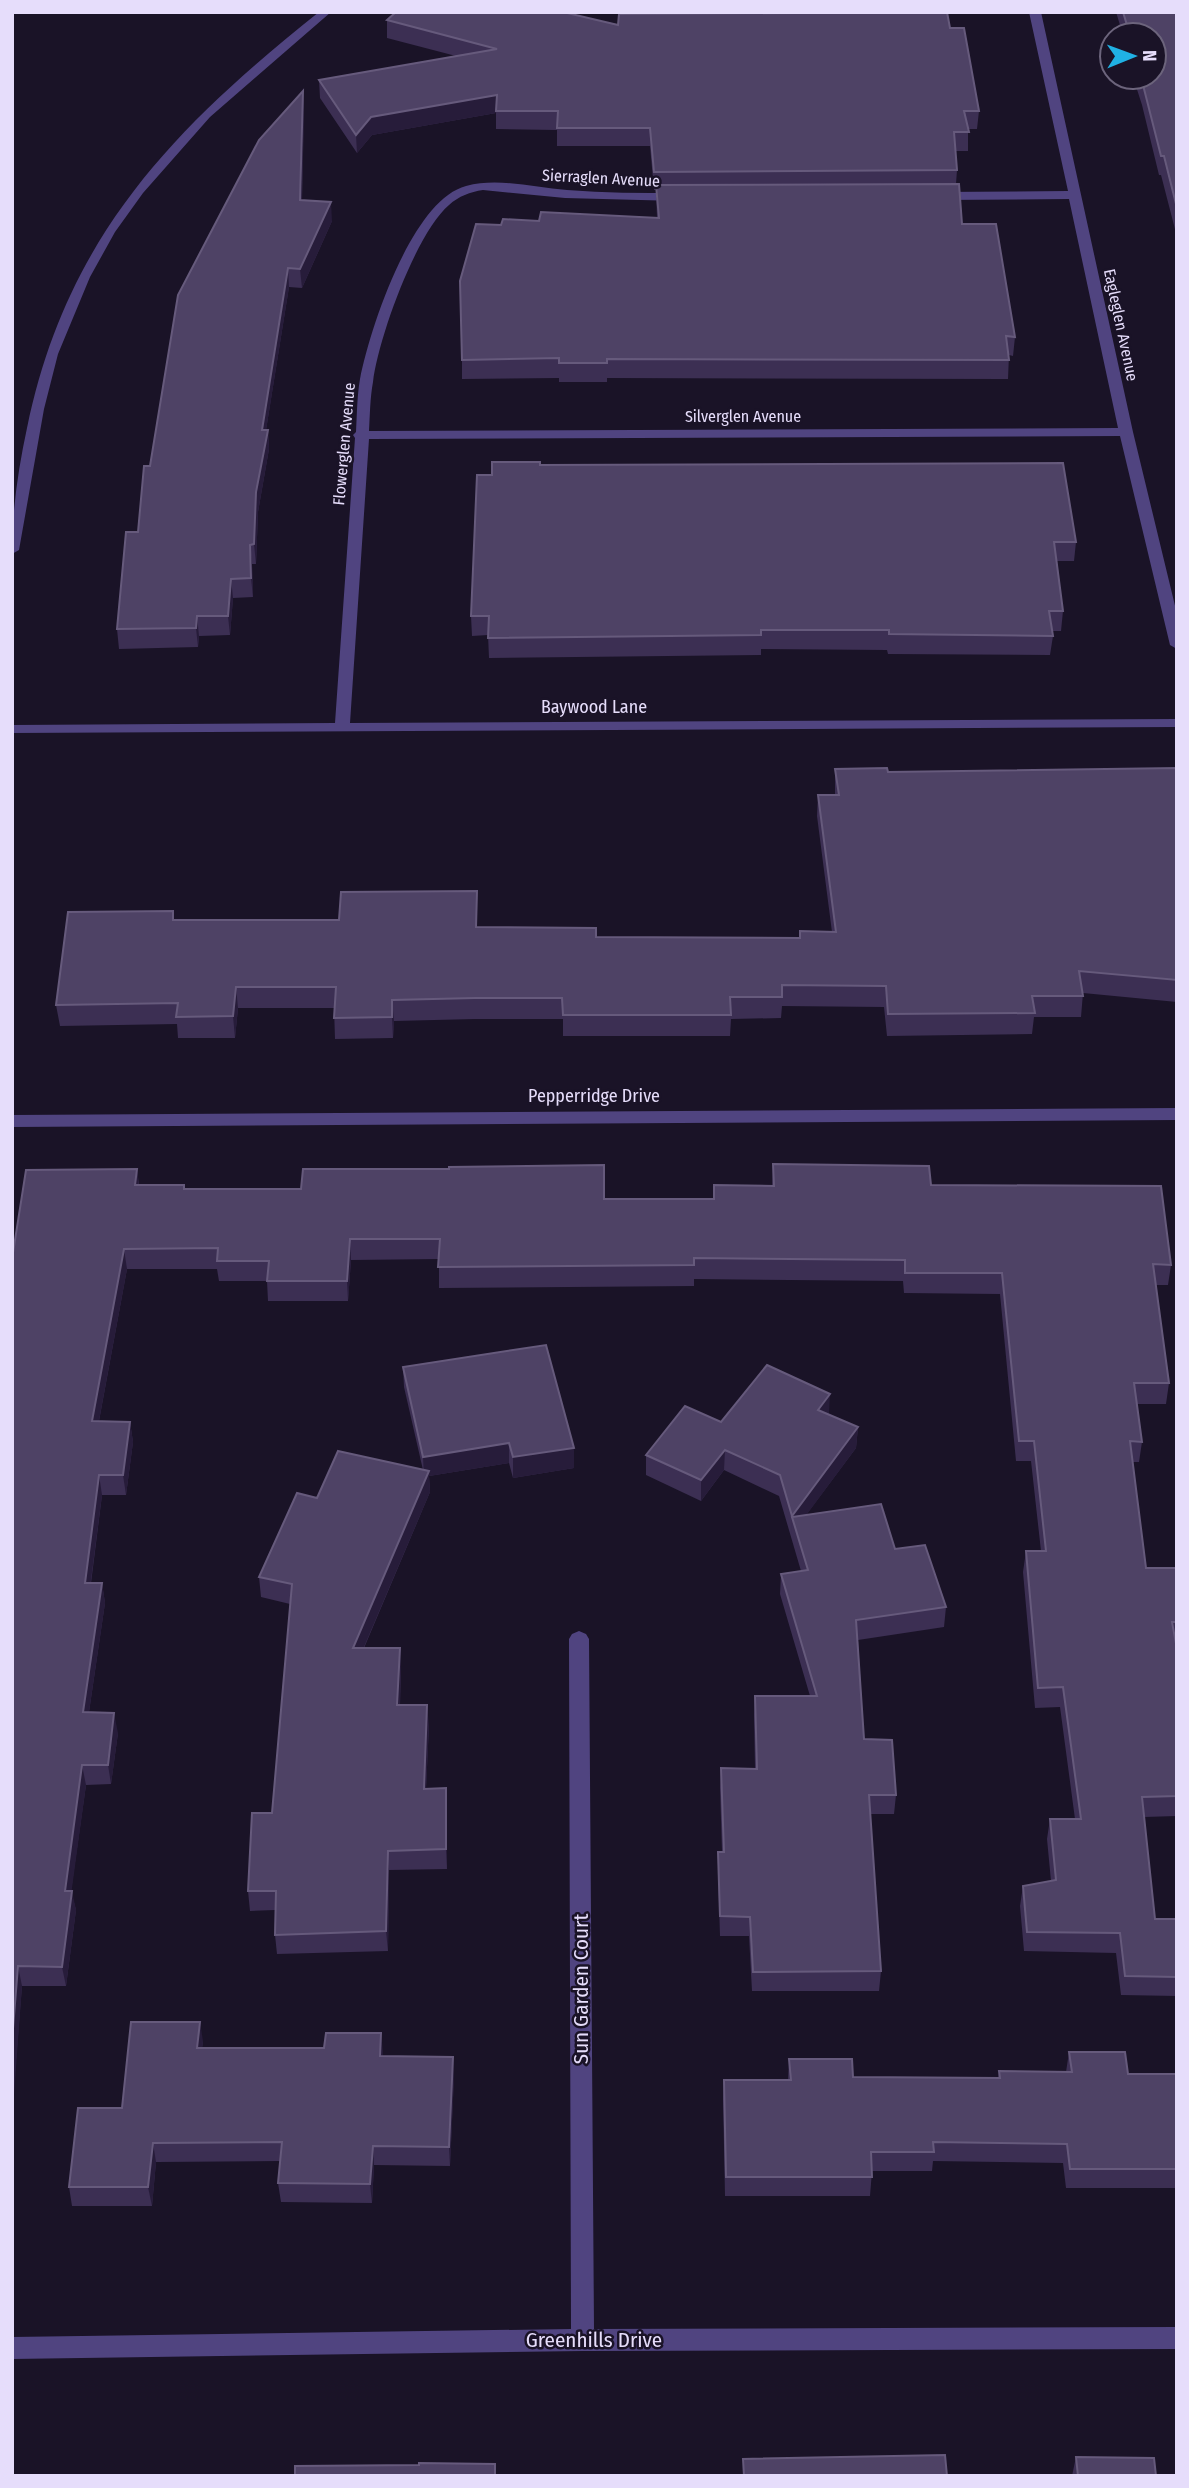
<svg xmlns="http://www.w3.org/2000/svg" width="1189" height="2488" font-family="'Fira Sans Condensed',sans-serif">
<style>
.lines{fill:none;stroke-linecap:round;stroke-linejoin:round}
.minor{fill:#504480;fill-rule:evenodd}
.wall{fill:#3c2f53}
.shaded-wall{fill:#271c3a}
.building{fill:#4e4265;stroke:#665a7c;stroke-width:2}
.labels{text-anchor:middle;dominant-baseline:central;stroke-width:5;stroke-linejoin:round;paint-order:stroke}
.far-street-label{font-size:16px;fill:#e6ddfb;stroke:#1a1327}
.street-label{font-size:18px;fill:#e6ddfb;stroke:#1a1327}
.near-street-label{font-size:21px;fill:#e6ddfb;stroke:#1a1327}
</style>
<rect width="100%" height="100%" fill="#1a1327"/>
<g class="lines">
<!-- minor -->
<g class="minor">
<path d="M319 12H331L210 117 143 193 115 232 90 277 58 354 44 409 19 550 12 554C12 511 18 470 27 428 66 238 172 129 319 12Z"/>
<path d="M1029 12H1041L1133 432 1177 614V649L1170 645 1120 436 369 439 350 723 1177 719V727L12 733V725L335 723 355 438 353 435 356 432C357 415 357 396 360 379 370 328 412 200 466 186 499 177 534 188 567 190 604 193 641 193 678 193L684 197 678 201 565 198 483 190C470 192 459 196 449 205 416 233 378 339 373 382 370 398 370 415 369 431L1118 428 1069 199 937 200 931 196 937 192 1068 191Z"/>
<path d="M1177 1108V1120L12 1127V1115Z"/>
<path d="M579 1631 586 1634 589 1639 594 2329 1177 2327V2349L583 2351 12 2359V2337L571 2329 569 1639 572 1634Z"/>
</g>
</g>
<!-- wall -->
<g class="wall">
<path d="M797 12H947L950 28 979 111 977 129H968V151H955L957 170 956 184 962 224 1015 337 1013 356 1009 355 1008 379 607 378V382H559V378L462 379V360L501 225 539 221 657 218 656 190H654L650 146H557V130L496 129V113L372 135 357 153 320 98 319 80 456 56 387 38V20L618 25Z"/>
<path d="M1116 12H1177V237L1161 175H1159L1142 105 1133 77H1154V35H1123Z"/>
<path d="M303 91 304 110 302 201 332 221 302 288 289 287 266 430H268L269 449 258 512 256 564H252L253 597 233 598 230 635 199 636 198 647 119 649 117 629 138 532 150 466Z"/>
<path d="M540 465 1076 542 1074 561H1057L1063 611 1061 631H1052L1053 636 1050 655 888 654 887 650 761 649V655L489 658 488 635 472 636 471 616 492 475Z"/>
<path d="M1177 768V1002L1083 993 1081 1017H1034L1032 1034 887 1036 884 1007 782 1006 781 1018 731 1019 730 1036H563V1019H475L394 1021 393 1038 335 1039 334 1008H238L235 1038H178L177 1024 60 1026 56 1005 174 920H339L477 891V927L596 937 800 938V931L832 932 817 816 818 795H835V769L888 772Z"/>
<path d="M773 1164 931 1185 1171 1265 1168 1285H1156L1169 1383 1166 1404H1137L1142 1442 1139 1462H1132L1146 1568H1177V1642H1176L1177 1649V1816L1144 1817 1155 1919H1177V1996L1121 1995 1116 1953 1024 1951 1020 1906 1023 1886 1051 1881 1047 1839 1050 1819H1075L1060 1707 1035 1708 1023 1572 1026 1551H1041L1031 1461H1016L1000 1294 904 1293 903 1281 694 1279V1286L439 1288V1259L351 1260 348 1301H268L267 1281H219L217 1269H127L99 1421 130 1422 133 1442 126 1495H102L91 1583H102L105 1603 89 1712 118 1733 111 1784 86 1785 71 1891 76 1910 66 1986H22L12 2109V1259L137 1169 139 1185 185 1189 604 1199H714L772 1186Z"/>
<path d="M403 1367 574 1468 513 1478 509 1463 429 1476 430 1492 364 1648 401 1668 400 1705 429 1725 426 1789 447 1808V1869L389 1870 388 1951 277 1954 275 1935V1910L250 1911 248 1891 272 1813 290 1604 261 1597 259 1577 317 1498 423 1470 404 1387Z"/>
<path d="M828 1414 858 1427 856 1448 806 1515 895 1549 946 1607 944 1627 858 1640 864 1739 896 1795 894 1814H870L881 1971 879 1991H752L749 1936H720L718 1872V1852H722L720 1788 721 1768 755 1769 754 1716 755 1696H810L780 1594 781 1574 801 1571 779 1496 724 1470 701 1501 646 1475V1455L721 1422Z"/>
<path d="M381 2033 382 2056 454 2076 450 2166 374 2165 372 2203 281 2202 278 2183 280 2161 156 2162 152 2206H72L69 2187 122 2108 203 2041 202 2048H324Z"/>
<path d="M1069 2052 1128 2074H1177V2188H1066L1063 2163 933 2161 932 2171H872L870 2196H725L723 2099 724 2080H788L789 2059 853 2077 998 2078 999 2071 1066 2072Z"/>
<path d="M1076 2457 1156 2476H1072Z"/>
</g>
<!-- shaded-wall -->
<g class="shaded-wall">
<path d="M303 91 304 110 301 219 300 200Z"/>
<path d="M497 95 496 113 372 135 357 153 356 135 371 117Z"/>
<path d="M331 202 332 221 302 288 300 269Z"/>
<path d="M288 268 289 287 263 449 262 430Z"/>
<path d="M268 430 269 449 258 512 256 564 254 544 256 492Z"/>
<path d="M250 545 252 564 253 597 251 578Z"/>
<path d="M231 579 233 598 230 635 228 616Z"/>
<path d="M197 616 199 636 198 647 196 628Z"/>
<path d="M236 987 238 1008 235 1038 233 1016Z"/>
<path d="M392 1000 394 1021 393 1038 392 1017Z"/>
<path d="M137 1169 139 1189 135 1185Z"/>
<path d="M350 1239 351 1260 348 1301 347 1281Z"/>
<path d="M124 1249 127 1269 95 1442 92 1421Z"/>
<path d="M830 1394 829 1414 818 1410Z"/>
<path d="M130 1422 133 1442 126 1495 123 1475Z"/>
<path d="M858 1427 856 1448 796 1529 792 1517 791 1536 792 1516Z"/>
<path d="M509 1443V1463L429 1476 430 1492 355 1668 353 1648 424 1477 423 1457Z"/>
<path d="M574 1448V1468L513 1478V1457Z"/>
<path d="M725 1450 724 1470 701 1501V1480Z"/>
<path d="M99 1475 102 1495 88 1603 85 1583Z"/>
<path d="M102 1583 105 1603 86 1732 83 1712Z"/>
<path d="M400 1648 401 1668 399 1725 397 1705Z"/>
<path d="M427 1705 429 1725 425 1809 424 1789Z"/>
<path d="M114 1713 118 1733 111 1784 108 1765Z"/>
<path d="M82 1765 86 1785 69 1910 65 1891Z"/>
<path d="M446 1788 447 1808V1869L446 1849Z"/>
<path d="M388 1851 389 1870 388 1951 386 1931Z"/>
<path d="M72 1891 76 1910 66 1986 62 1967Z"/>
<path d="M18 1966 22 1986 13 2109 12 2041Z"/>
<path d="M200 2022 203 2041 200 2067 197 2048Z"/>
<path d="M381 2033 383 2052 382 2076 380 2056Z"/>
<path d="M453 2057 454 2076 450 2166 449 2147Z"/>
<path d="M153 2143 156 2162 152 2206 148 2187Z"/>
<path d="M373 2146 374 2165 372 2203 370 2184Z"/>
</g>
<!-- building -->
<g class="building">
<path d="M396 12H563L618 25 619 14 947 12 950 28H964L979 111H964L969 132H954L957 170 654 172 650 128H557L558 111H496L497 95 371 117 356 135 319 80 497 49 387 20Z"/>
<path d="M1123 12H1177V208L1164 156H1161L1141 77H1154V35H1130Z"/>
<path d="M303 91 300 200 331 202 300 269 288 268 262 430H268L256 492 254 544 250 545 251 578 231 579 228 616H197L196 628 117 629 126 532H138L144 466H150L178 295 259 140Z"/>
<path d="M959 184 962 224H996L1015 337 1006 336 1009 360 607 359V363H559V358L462 360 460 281 476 224 501 225 503 219 539 221 541 212 659 218 656 185Z"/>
<path d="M492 462H540V465L1063 463 1076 542H1054L1063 611H1049L1053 636 889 634V630H761V635L488 638 489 616H471L477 475H492Z"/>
<path d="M887 768 888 772 1177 768V980L1079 971 1083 996H1032L1035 1013 888 1014 886 986 782 985V997H730L731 1015H563L562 998H475L392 1000V1017L334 1018 336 987H236L233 1016 176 1017 178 1003 56 1005 68 912 173 911V920H339L341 892 477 891 476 927 596 928V937L800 938V931L836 932 818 795H839L835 769Z"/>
<path d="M773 1164 929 1166 931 1185 1161 1186 1171 1265 1153 1264 1169 1383H1134L1142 1442 1130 1441 1146 1568H1177V1622H1172L1177 1649V1796L1142 1797 1155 1919H1177V1977L1125 1976 1120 1933 1027 1932 1023 1886 1056 1880 1050 1819H1081L1063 1687 1038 1688 1026 1551H1046L1034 1441H1019L1002 1273H905V1260L694 1258V1265L438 1267 440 1239H350L347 1281H267L269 1261H217L218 1248 124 1249 92 1421 130 1422 123 1475H99L85 1583H102L83 1712 114 1713 108 1765H82L65 1891H72L62 1967 18 1966 12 2041V1259L26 1170 137 1169 135 1185H184V1189H301L303 1169H449V1167L604 1165V1199H714V1185L774 1186Z"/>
<path d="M546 1345 574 1448 513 1457 509 1443 423 1457 403 1367Z"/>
<path d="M767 1365 830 1394 818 1410 858 1427 792 1516 780 1475 725 1450 701 1480 646 1455 685 1406 721 1422Z"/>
<path d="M338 1451 429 1471 353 1648H400L397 1705H427L424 1789 446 1788V1849L388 1851 386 1931 275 1935 276 1891H248L252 1813H272L292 1584 259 1577 297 1493 317 1498Z"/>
<path d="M881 1504 895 1549 925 1545 946 1607 856 1620 864 1739 892 1740 896 1795H869L881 1971 753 1972 750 1917 720 1916 718 1852H724L721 1768 757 1769 755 1696H817L781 1574 808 1570 792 1517Z"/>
<path d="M131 2022H200L197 2048H324L326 2033H381L380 2056 453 2057 449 2147 373 2146 370 2184 278 2183 282 2142 153 2143 148 2187H69L78 2108H122Z"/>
<path d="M1069 2052H1125L1128 2074H1177V2169H1070L1067 2144 933 2142 934 2152H871L872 2177H726L724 2080H791L789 2059H852L853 2077 1000 2078 999 2071 1072 2072Z"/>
<path d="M945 2455 947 2476H744L743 2459Z"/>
<path d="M1076 2457 1154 2458 1156 2476H1078Z"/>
<path d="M419 2463 495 2464V2476H295V2466L419 2465Z"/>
</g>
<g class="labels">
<!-- far-street labels -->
<g class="far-street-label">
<text transform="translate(601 178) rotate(3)">Sierraglen Avenue</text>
<text transform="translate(1121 325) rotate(78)">Eagleglen Avenue</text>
<text x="743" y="416">Silverglen Avenue</text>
<text transform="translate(344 444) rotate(-85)">Flowerglen Avenue</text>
</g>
<!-- street labels -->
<g class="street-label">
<text x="594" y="707">Baywood Lane</text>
<text x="594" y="1096">Pepperridge Drive</text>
</g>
<!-- near-street labels -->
<g class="near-street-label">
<text transform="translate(581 1989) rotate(-90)">Sun Garden Court</text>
<text x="594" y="2340">Greenhills Drive</text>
</g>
</g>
<!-- border -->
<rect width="1189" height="2488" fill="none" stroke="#e6ddfb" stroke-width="28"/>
<!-- north arrow -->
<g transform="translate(1133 56) rotate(89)"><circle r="33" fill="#1a1327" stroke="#6c647c" stroke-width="2"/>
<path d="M0-5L12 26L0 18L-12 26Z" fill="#20b1e4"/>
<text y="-10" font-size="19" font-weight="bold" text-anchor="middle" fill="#e6ddfb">N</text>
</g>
</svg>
